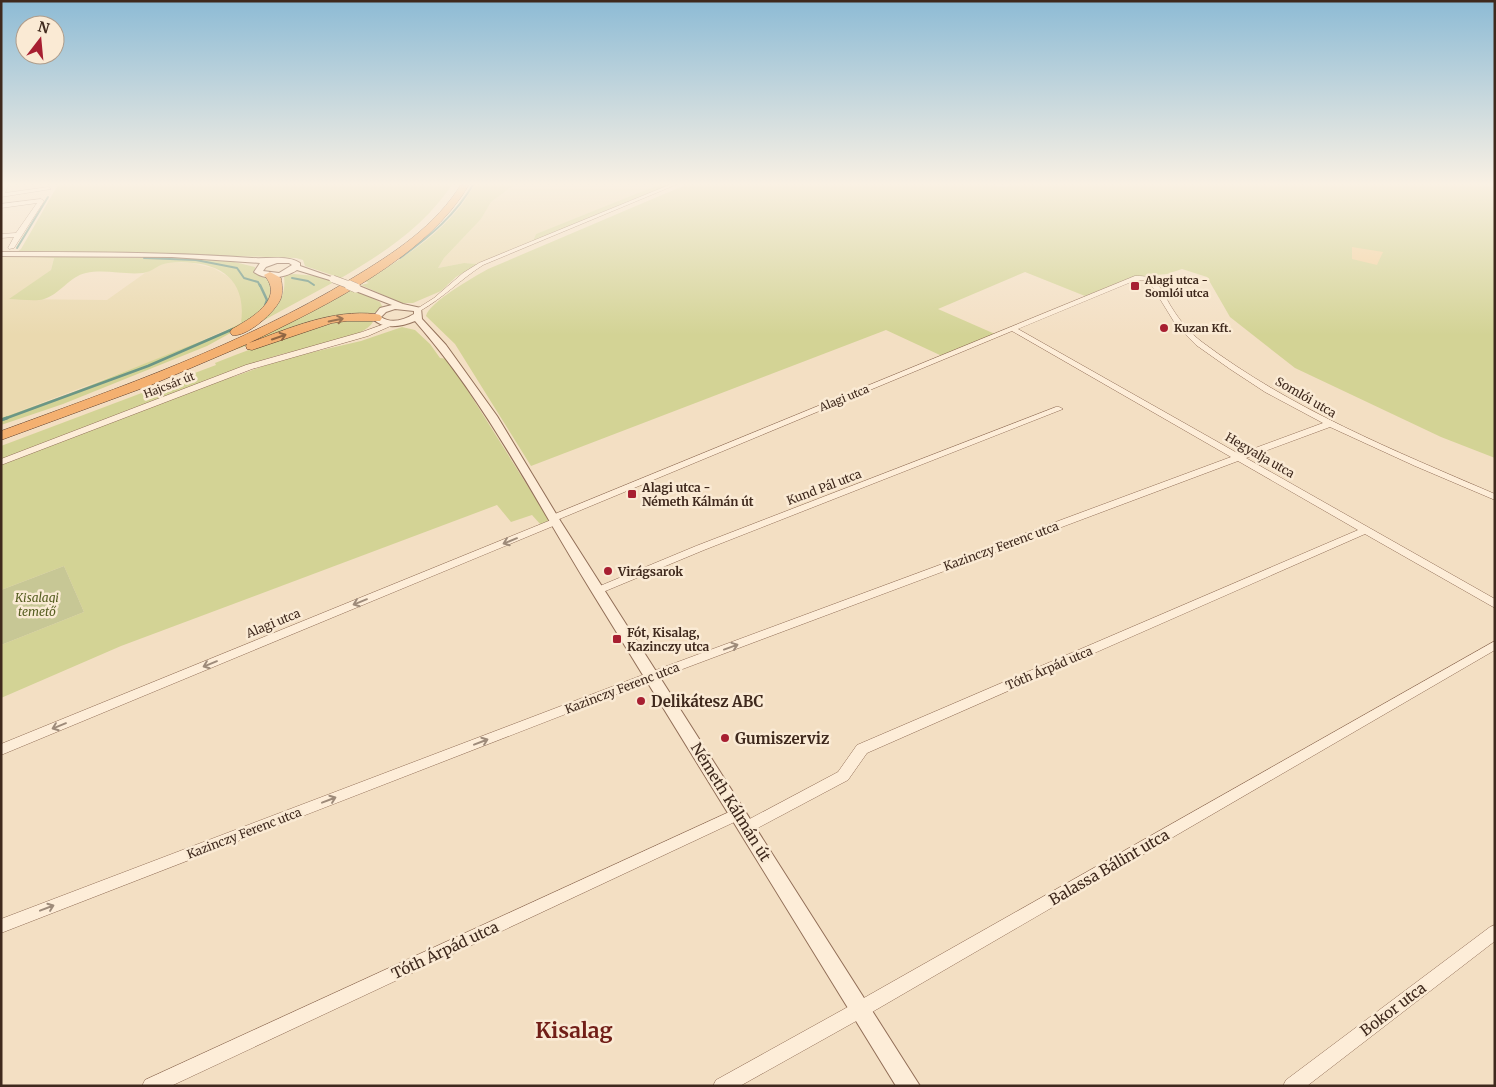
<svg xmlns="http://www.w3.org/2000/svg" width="1496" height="1087" font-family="Merriweather,serif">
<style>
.farmland{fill:#ead9af}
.green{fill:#d3d395}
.sand{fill:#f2d19d}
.cemetery{fill:#c7c795}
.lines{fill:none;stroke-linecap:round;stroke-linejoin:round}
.stream-far2{stroke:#6b9686;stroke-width:2}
.stream-far1{stroke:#6b9686;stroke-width:2.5}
.stream{stroke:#6b9686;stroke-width:3}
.minor-casing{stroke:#916e57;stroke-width:1}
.tertiary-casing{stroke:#916e57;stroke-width:2}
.trunk-casing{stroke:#5e3d2c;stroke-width:1}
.minor{fill:#fdedd8;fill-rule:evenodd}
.tertiary{fill:#fdedd8;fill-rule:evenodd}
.trunk{fill:#f4b070;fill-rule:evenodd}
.tertiary-bridge-far1-casing{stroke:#916e57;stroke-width:8;stroke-linecap:butt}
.tertiary-bridge-casing{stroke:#916e57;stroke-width:10;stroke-linecap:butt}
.tertiary-bridge-far1{stroke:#fdedd8;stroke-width:7}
.tertiary-bridge{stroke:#fdedd8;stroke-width:9}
.oneway{stroke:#906642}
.oneway2{stroke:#9e8b7a}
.poi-dot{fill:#a71f31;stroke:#faead4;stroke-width:2}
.labels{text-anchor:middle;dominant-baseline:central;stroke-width:5;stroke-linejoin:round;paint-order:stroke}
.far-poi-label{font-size:11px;font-weight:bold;fill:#3f291d;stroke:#faead4;text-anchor:start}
.far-street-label{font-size:11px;fill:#3f291d;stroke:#faead4}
.street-label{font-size:12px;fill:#3f291d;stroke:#faead4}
.poi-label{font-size:12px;font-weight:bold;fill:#3f291d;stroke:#faead4;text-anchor:start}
.park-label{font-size:12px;font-style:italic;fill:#565e21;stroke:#faead4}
.near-poi-label{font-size:15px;font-weight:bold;fill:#3f291d;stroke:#faead4;text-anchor:start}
.near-street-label{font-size:15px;fill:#3f291d;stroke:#faead4}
.near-district-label{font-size:21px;font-weight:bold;fill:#711e17;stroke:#faead4}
</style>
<rect width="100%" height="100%" fill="#f3dfc3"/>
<!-- farmland -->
<g class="farmland">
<path d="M517 183H663L536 234 533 241 478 264 464 263 438 268 444 258 481 219 491 202Z"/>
<path d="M1 257H54L51 270 11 299 107 300 145 273 165 263H192L213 268 227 276 236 284 241 293 243 301 242 323 171 354 1 418Z"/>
</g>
<!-- green -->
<g class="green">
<path d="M59 183H453C426 225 384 253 341 278L305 266 303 260 296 258 145 253 17 252 21 249Z"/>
<path d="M475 183H517L491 202 481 219 444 258 438 268 464 263 478 264 456 277 441 291 413 303H401L361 285 369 283 364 281C405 258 454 226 475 183Z"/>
<path d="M663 183H675L533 241 536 234Z"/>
<path d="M690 183H980L1006 187 1013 183H1495V458L1441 437 1295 368 1230 317 1207 277 1182 269 1167 274 1133 277 1085 296 1025 272 938 309 995 334 942 356 886 330 531 466 455 344 426 316C429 302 474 277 488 269Z"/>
<path d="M1 255 140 258 170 257 230 261 255 267V273L270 277 274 296 245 325 207 346 63 404 1 425V418L71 393 219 334 241 323C248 273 211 259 168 263 159 264 152 272 143 273 125 275 104 269 86 273 70 276 59 295 44 299 35 302 19 299 9 299L51 270 54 258Z"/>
<path d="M294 274 316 276 334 282 257 324C274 311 287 300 284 276Z"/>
<path d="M354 289 380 302 383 308 374 313 361 314 295 329 220 355Z"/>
<path d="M352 319 371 320 373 322C363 340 300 349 279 355 262 360 244 366 228 373L233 377 283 359 361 341 402 327 415 330 430 344 440 358 448 359 549 520 541 525 532 515 511 522 497 505 121 646 1 698V645L84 612 64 566 1 590V446L216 365 215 363C259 346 305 328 352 319Z"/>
</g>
<!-- sand -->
<path class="sand" d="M1352 247 1383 252 1377 265 1352 259Z"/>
<!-- cemetery -->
<path class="cemetery" d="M64 566 84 612 1 645V590Z"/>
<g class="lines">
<!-- stream-far2 -->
<g class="stream-far2">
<path d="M17 248 48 197"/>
<path d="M144 258 196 260 237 268 244 278 258 282 260 286"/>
<path d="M400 258C429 237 456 215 474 183"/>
<path d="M292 278 308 281 314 285"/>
</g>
<!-- stream-far1 -->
<g class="stream-far1">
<path d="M260 285 267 300 265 306"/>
<path d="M4 419 148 366 233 329"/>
</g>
<!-- stream -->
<path class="stream" d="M1 420 7 418"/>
<!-- minor casing -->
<g class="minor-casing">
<g id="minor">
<path d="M4 183H9L5 193 48 187 51 189 1 197Z"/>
<path d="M674 183H680L483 265C461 279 443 298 420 311L415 310 434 298 463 273 479 263Z"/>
<path d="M41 199 44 201 14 248 9 249 8 248 14 237 1 238V234L16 233 37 203 1 208V204Z"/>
<path d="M1135 276C1142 276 1148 276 1153 280 1162 287 1166 299 1172 308 1180 321 1190 333 1202 342 1291 409 1393 450 1495 494V500L1415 466 1330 427 1246 458 1495 599V608L1365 534 867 753 848 780 752 831 747 833 742 831 740 827 742 823 838 772 857 745 1358 530 1238 461 656 679 1 933V919L648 673 1231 457 1012 331 557 520 560 522 558 524 1 755V744L551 520 548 518 550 516ZM1136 280H1144L1152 286 1176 325 1196 345 1230 369 1265 392 1323 423 1239 454 1018 329Z"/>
<path d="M393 321 396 323 395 324 368 336 252 369 1 465V459L246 365 362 332Z"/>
<path d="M1056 407H1059L1063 409 704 550 603 592 599 593 594 590 595 588 696 546Z"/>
<path d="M1495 641V650L867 1015 740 1086H713L716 1080 855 1003Z"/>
<path d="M738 808 743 810 745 814 743 818 171 1086H142L145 1080Z"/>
<path d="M1495 925V941L1307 1086H1283L1286 1080 1490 927Z"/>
</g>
</g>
<!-- tertiary casing -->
<g class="tertiary-casing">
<g id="tertiary">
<path d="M1 252C85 252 168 252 252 258 267 259 288 255 300 263V266L337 279 333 281 297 270C285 278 266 281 254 272L260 263 172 257 1 256ZM277 263H289L292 265 279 273 263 271 266 267Z"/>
<path d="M353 286H359L403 304 421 308 422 319 446 345 497 416 561 522 920 1086H896C795 922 694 758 593 594 536 502 487 403 415 321 401 327 383 330 372 318L380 308 392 305 353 290ZM395 309 414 311V314C404 320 391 324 381 317L386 312Z"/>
</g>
</g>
<!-- trunk casing -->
<g class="trunk-casing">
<g id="trunk">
<path d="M462 183H470C427 258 325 306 249 343 290 328 332 309 376 314L380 315 382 318 380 321H347L332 323 252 350 247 349 246 346 247 344 151 385 1 440V431C121 387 242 345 351 279 394 253 436 226 462 183Z"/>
<path d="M270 272 281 278C282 285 283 291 281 298 276 312 246 338 232 335L230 332 232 329C250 319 286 299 264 275Z"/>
</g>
</g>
<!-- minor -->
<use href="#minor" class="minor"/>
<!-- tertiary -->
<use href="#tertiary" class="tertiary"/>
<!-- trunk -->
<use href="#trunk" class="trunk"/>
<!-- tertiary-bridge-far1 casing -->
<g class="tertiary-bridge-far1-casing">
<path id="tertiary-bridge-far1" d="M333 279 352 286"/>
</g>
<!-- tertiary-bridge casing -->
<g class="tertiary-bridge-casing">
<path id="tertiary-bridge" d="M349 285 356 288"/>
</g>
<!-- tertiary-bridge-far1 -->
<use href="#tertiary-bridge-far1" class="tertiary-bridge-far1"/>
<!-- tertiary-bridge -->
<use href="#tertiary-bridge" class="tertiary-bridge"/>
</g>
<!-- one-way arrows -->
<defs><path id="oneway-shaft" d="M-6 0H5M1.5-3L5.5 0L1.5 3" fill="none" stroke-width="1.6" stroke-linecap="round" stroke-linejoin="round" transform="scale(1.25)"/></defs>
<g class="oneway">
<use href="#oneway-shaft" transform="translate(336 320) rotate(-12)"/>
<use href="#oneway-shaft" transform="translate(279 337) rotate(-19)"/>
</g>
<g class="oneway2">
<use href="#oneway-shaft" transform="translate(510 541) rotate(158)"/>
<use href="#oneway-shaft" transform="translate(360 602) rotate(158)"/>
<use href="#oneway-shaft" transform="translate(731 647) rotate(-20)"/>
<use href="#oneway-shaft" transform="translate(210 664) rotate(158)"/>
<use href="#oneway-shaft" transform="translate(59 726) rotate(158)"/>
<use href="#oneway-shaft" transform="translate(481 742) rotate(-21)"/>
<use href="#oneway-shaft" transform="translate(329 800) rotate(-21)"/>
<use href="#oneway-shaft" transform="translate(47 908) rotate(-21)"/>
</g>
<!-- sky -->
<linearGradient id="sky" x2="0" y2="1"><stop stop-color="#8dbbd5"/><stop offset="0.55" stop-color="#faf1e4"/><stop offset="1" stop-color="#faf1e4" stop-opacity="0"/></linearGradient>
<rect width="1496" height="335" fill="url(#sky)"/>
<!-- markers -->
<g class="poi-dot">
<rect x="1130" y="281" width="10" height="10" rx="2.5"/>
<circle cx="1164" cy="328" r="5"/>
<rect x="627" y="489" width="10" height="10" rx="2.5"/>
<circle cx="608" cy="571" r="5"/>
<rect x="612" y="634" width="10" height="10" rx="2.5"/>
<circle cx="641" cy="701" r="5"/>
<circle cx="725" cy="738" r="5"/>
</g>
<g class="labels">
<!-- far-poi labels -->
<g class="far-poi-label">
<text x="1145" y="280">Alagi utca -<tspan x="1145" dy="13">Somlói utca</tspan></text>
<text x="1174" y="328">Kuzan Kft.</text>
</g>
<!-- far-street labels -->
<g class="far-street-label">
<text transform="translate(169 385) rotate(-21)">Hajcsár út</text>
<text transform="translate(844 398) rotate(-22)">Alagi utca</text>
</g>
<!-- street labels -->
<g class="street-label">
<text transform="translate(1306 397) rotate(30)">Somlói utca</text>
<text transform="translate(1260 455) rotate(30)">Hegyalja utca</text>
<text transform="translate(824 487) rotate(-21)">Kund Pál utca</text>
<text transform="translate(1001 546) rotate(-20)">Kazinczy Ferenc utca</text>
<text transform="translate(273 623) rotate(-22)">Alagi utca</text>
<text transform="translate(1049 668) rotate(-23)">Tóth Árpád utca</text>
<text transform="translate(622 688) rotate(-21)">Kazinczy Ferenc utca</text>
<text transform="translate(244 833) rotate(-21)">Kazinczy Ferenc utca</text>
</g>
<!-- poi labels -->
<g class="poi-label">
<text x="642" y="487">Alagi utca -<tspan x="642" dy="14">Németh Kálmán út</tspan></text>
<text x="618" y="571">Virágsarok</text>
<text x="627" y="632">Fót, Kisalag,<tspan x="627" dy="14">Kazinczy utca</tspan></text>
</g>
<!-- park labels -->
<g class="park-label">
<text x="37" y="597">Kisalagi<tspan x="37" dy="14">temető</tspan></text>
</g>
<!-- near-poi labels -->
<g class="near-poi-label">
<text x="651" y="701">Delikátesz ABC</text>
<text x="735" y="738">Gumiszerviz</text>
</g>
<!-- near-street labels -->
<g class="near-street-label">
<text transform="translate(731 802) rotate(58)">Németh Kálmán út</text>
<text transform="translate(1109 867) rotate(-30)">Balassa Bálint utca</text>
<text transform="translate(445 950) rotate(-25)">Tóth Árpád utca</text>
<text transform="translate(1393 1009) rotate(-37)">Bokor utca</text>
</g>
<!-- near-district labels -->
<g class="near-district-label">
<text x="574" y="1030">Kisalag</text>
</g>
</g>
<!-- border -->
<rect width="1496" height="1087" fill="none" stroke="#3f291d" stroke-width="5"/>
<!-- north arrow -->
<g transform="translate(40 40) rotate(16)"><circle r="24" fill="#faead4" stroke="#af9d8b"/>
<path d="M0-4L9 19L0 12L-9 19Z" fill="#a71f31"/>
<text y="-8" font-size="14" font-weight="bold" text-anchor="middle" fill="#3f291d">N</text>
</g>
</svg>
